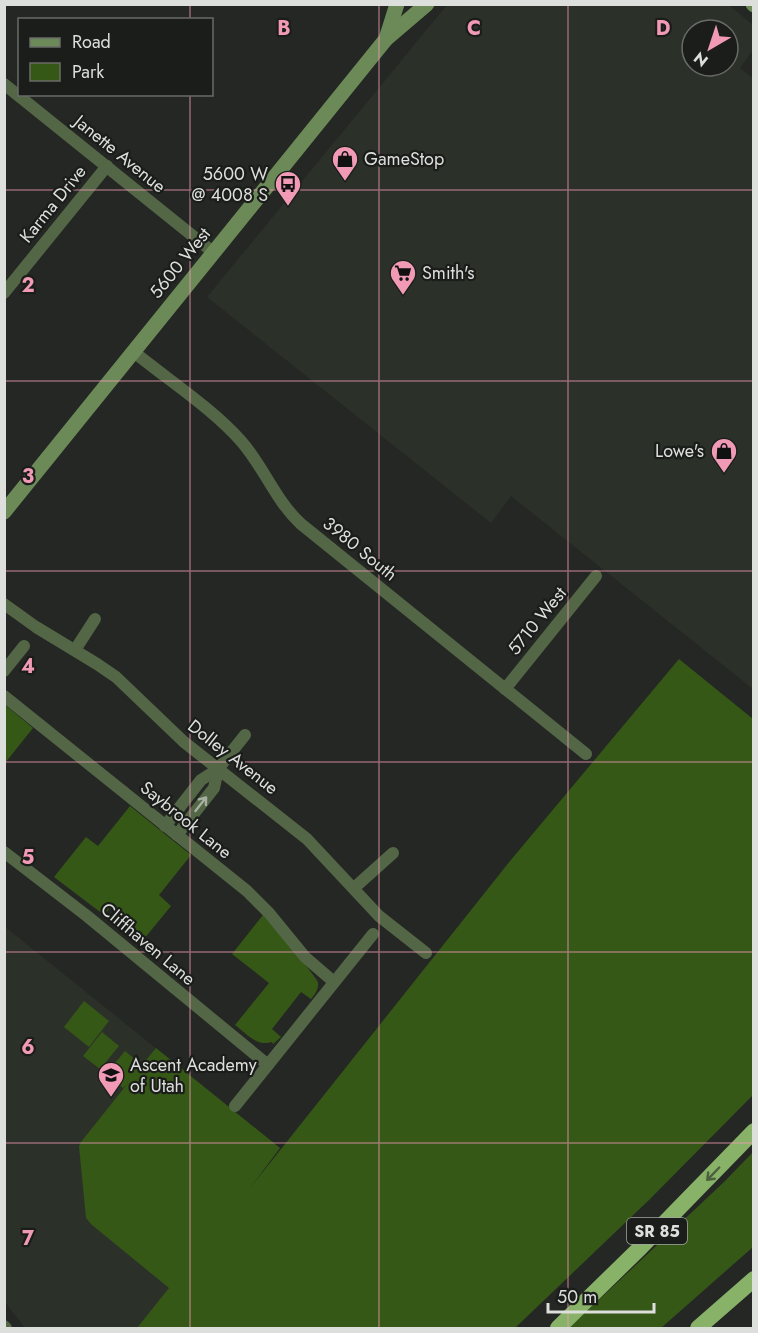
<svg xmlns="http://www.w3.org/2000/svg" width="758" height="1333" font-family="Jost,sans-serif">
<style>
.built{fill:#2b3128;fill-rule:evenodd}
.green{fill:#365817}
.lines{fill:none;stroke-linecap:round;stroke-linejoin:round}
.minor{stroke:#536646;stroke-width:12}
.secondary{stroke:#6c8a57;stroke-width:15}
.trunk{stroke:#88b268;stroke-width:16}
.oneway{stroke:#a6afa0}
.oneway2{stroke:#4c603d}
.grid{fill:none;stroke:#f09ab6;stroke-width:1.5;stroke-opacity:0.55}
.labels{text-anchor:middle;dominant-baseline:central;stroke-width:4.5;stroke-linejoin:round;paint-order:stroke}
.shield{fill:#1b1d1a;stroke:#a3a5a2;stroke-width:1.5}
.shield-label{font-size:16px;font-weight:bold;fill:#dddfdc}
.street-label{font-size:18px;fill:#dddfdc;stroke:#1b1d1a}
.poi-label{font-size:18px;fill:#dddfdc;stroke:#1b1d1a;text-anchor:start}
.grid-label{font-size:20px;text-anchor:middle;font-weight:bold;fill:#f09ab6;stroke:#1b1d1a;stroke-width:4.5;stroke-linejoin:round;paint-order:stroke}
</style>
<rect width="100%" height="100%" fill="#242723"/>
<!-- built -->
<g class="built">
<path d="M447 5H729L753 25V50L740 68 754 79 753 689 511 496 491 523 207 297ZM692 30H728V66H692Z"/>
<path d="M4 926 280 1148 139 1328H25L5 1302Z"/>
</g>
<!-- green -->
<g class="green">
<path d="M679 659 753 719V1095L649 1200 515 1328H137L169 1288 92 1225 86 1218 79 1146 81 1142 128 1083 123 1088 106 1074 125 1051 142 1065 156 1048 280 1148 250 1188 510 861Z"/>
<path d="M5 705 33 728 5 763 4 705Z"/>
<path d="M130 806 191 855 159 895 171 906 139 945 128 936 136 925 112 905 104 915 54 877 86 837 98 846Z"/>
<path d="M263 915C270 923 317 977 318 982 319 989 315 994 311 999L301 992 272 1029 281 1037 273 1044 272 1042C257 1047 247 1034 235 1025L269 983 232 954Z"/>
<path d="M84 1001 109 1021 89 1047 64 1027Z"/>
<path d="M102 1032 119 1046 100 1069 83 1056Z"/>
<path d="M753 1152V1247L661 1328H569L725 1181Z"/>
</g>
<g class="lines">
<!-- minor -->
<g class="minor">
<path d="M4 84 214 253"/>
<path d="M4 293 107 166"/>
<path d="M134 352C167 379 213 409 241 441 264 467 275 500 301 524L586 754"/>
<path d="M4 604 36 627 97 664 116 677 184 742 307 839 379 916 426 953"/>
<path d="M75 650 95 619"/>
<path d="M4 671 24 646"/>
<path d="M505 689 596 576"/>
<path d="M4 696 247 891 269 913 305 957 334 982"/>
<path d="M165 826 201 780 218 769 245 735"/>
<path d="M177 835 214 788 218 769"/>
<path d="M4 852 87 916 268 1065"/>
<path d="M354 888 393 853"/>
<path d="M235 1106 373 934"/>
<path d="M4 1326 6 1328"/>
</g>
<!-- secondary -->
<g class="secondary">
<path d="M753 4 754 5"/>
<path d="M386 39 397 4"/>
<path d="M4 512 386 39 427 4"/>
</g>
<!-- trunk -->
<g class="trunk">
<path d="M558 1328 641 1247 754 1131"/>
<path d="M698 1328 754 1279"/>
</g>
</g>
<!-- one-way arrows -->
<defs><path id="oneway-shaft" d="M-6 0H5M1.5-3L5.5 0L1.5 3" fill="none" stroke-width="1.6" stroke-linecap="round" stroke-linejoin="round" transform="scale(1.5)"/></defs>
<use class="oneway" href="#oneway-shaft" transform="translate(201 804) rotate(-52)"/>
<use class="oneway2" href="#oneway-shaft" transform="translate(713 1174) rotate(134)"/>
<!-- grid -->
<path class="grid" d="M190 4V20M379 4V1328M568 4V1328M190 94V1328M4 190H754M4 381H754M4 571H754M4 762H754M4 952H754M4 1143H754"/>
<!-- icons -->
<defs>
<g id="shop-pin" transform="scale(1.35)"><path d="M0 17L-7.5 6A9.5 9.5 0 1 1 7.5 6Z" fill="#f09ab6" stroke="#1b1d1a"/><path d="M-5-2.5h2.3a2.7 3.5 0 0 1 5.4 0H5L5.5 6h-11ZM-1.5-2.5h3a1.5 2.3 0 0 0-3 0Z" fill="#111"/></g>
<g id="bus-pin" transform="scale(1.35)"><path d="M0 17L-7.5 6A9.5 9.5 0 1 1 7.5 6Z" fill="#f09ab6" stroke="#1b1d1a"/><path d="M-5-6H5V4H4V6H2V4H-2V6H-4V4H-5ZM-3.5-4V0h7V-4ZM-3.5 1.2v1.5H-2V1.2ZM2 1.2v1.5H3.5V1.2Z" fill="#111"/></g>
<g id="supermarket-pin" transform="scale(1.35)"><path d="M0 17L-7.5 6A9.5 9.5 0 1 1 7.5 6Z" fill="#f09ab6" stroke="#1b1d1a"/><path d="M-6-5.5h2.5l.6 2H6L4.5 2H-2.5L-4.4-4H-6ZM-1.5 3.2a1.3 1.3 0 1 0 .1 0ZM3 3.2a1.3 1.3 0 1 0 .1 0Z" fill="#111"/></g>
<g id="school-pin" transform="scale(1.35)"><path d="M0 17L-7.5 6A9.5 9.5 0 1 1 7.5 6Z" fill="#f09ab6" stroke="#1b1d1a"/><path d="M0-5L7-2L0 1L-7-2ZM-4 1L0 2.5L4 1V4Q0 6-4 4Z" fill="#111"/></g>
</defs>
<g fill-rule="evenodd">
<use href="#shop-pin" x="345" y="159"/>
<use href="#bus-pin" x="288" y="184"/>
<use href="#supermarket-pin" x="403" y="273"/>
<use href="#shop-pin" x="724" y="451"/>
<use href="#school-pin" x="111" y="1075"/>
</g>
<g class="labels">
<!-- shield labels -->
<rect class="shield" x="627" y="1218" width="60" height="26" rx="4.5"/>
<g class="shield-label">
<text x="657" y="1231">SR 85</text>
</g>
<!-- street labels -->
<g class="street-label">
<text transform="translate(120 154) rotate(39)">Janette Avenue</text>
<text transform="translate(53 204) rotate(-51)">Karma Drive</text>
<text transform="translate(180 263) rotate(-51)">5600 West</text>
<text transform="translate(360 549) rotate(39)">3980 South</text>
<text transform="translate(537 621) rotate(-51)">5710 West</text>
<text transform="translate(233 757) rotate(38)">Dolley Avenue</text>
<text transform="translate(186 820) rotate(39)">Saybrook Lane</text>
<text transform="translate(148 944) rotate(40)">Cliffhaven Lane</text>
</g>
<!-- poi labels -->
<g class="poi-label">
<text x="364" y="159">GameStop</text>
<text x="268" y="174" text-anchor="end">5600 W<tspan x="268" dy="21">@ 4008 S</tspan></text>
<text x="422" y="273">Smith's</text>
<text x="704" y="451" text-anchor="end">Lowe's</text>
<text x="130" y="1065">Ascent Academy<tspan x="130" dy="21">of Utah</tspan></text>
</g>
</g>
<g class="grid-label">
<text x="284" y="35">B</text>
<text x="474" y="35">C</text>
<text x="663" y="35">D</text>
<text x="28" y="292">2</text>
<text x="28" y="483">3</text>
<text x="28" y="673">4</text>
<text x="28" y="864">5</text>
<text x="28" y="1054">6</text>
<text x="28" y="1245">7</text>
</g>
<!-- border -->
<rect width="758" height="1333" fill="none" stroke="#dddfdc" stroke-width="12"/>
<!-- legend -->
<rect x="18" y="18" width="195" height="78" fill="#1b1d1a" stroke="#696b68" stroke-width="1.5"/>
<rect x="30" y="38" width="30" height="9" fill="#6c8a57" stroke="#696b68" stroke-width="1.5"/>
<text x="72" y="48" font-size="18" fill="#dddfdc">Road</text>
<rect x="30" y="63" width="30" height="18" fill="#365817" stroke="#696b68" stroke-width="1.5"/>
<text x="72" y="78" font-size="18" fill="#dddfdc">Park</text>
<!-- north arrow -->
<g transform="translate(710 48) rotate(219)"><circle r="28" fill="#1b1d1a" stroke="#696b68" stroke-width="1.5"/>
<path d="M0-4.5L10 22L0 15L-10 22Z" fill="#f09ab6"/>
<text y="-9" font-size="16" font-weight="bold" text-anchor="middle" fill="#dddfdc">N</text>
</g>
<!-- scale -->
<path d="M548 1303v9h106v-9" fill="none" stroke="#dddfdc" stroke-width="3"/>
<text x="557" y="1303" font-size="18" fill="#dddfdc" stroke="#1b1d1a" stroke-width="4.5" paint-order="stroke">50 m</text>
</svg>
